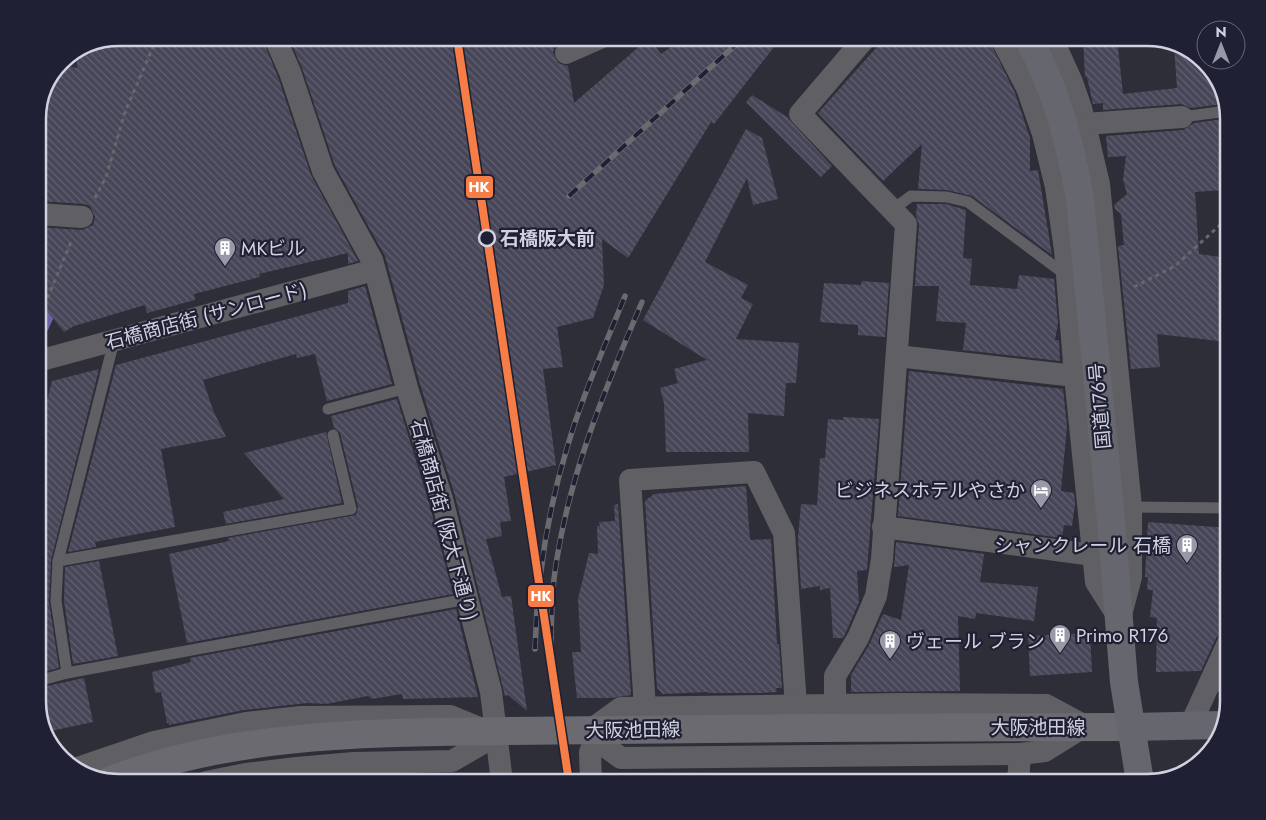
<svg xmlns="http://www.w3.org/2000/svg" width="1266" height="820" font-family="Jost,'Noto Sans JP',sans-serif">
<style>
.lines{fill:none;stroke-linecap:round;stroke-linejoin:round}
.stream{stroke:#6565a7;stroke-width:9}
.building{fill:url(#building-back-hatch)}
.path{stroke:#67676c;stroke-width:3;stroke-dasharray:4 4;stroke-linecap:butt}
.lane{stroke:#606064;stroke-width:11}
.street{stroke:#606064;stroke-width:22}
.primary{stroke:#6a6a70;stroke-width:28}
.highway{stroke:#66666f;stroke-width:28}
.rail-casing{stroke:#6a6a6f;stroke-width:5.5}
.rail{stroke:#202034;stroke-width:4;stroke-dasharray:11;stroke-linecap:butt}
.primary-bridge{stroke:#6a6a70;stroke-width:28}
.highway-bridge{stroke:#66666f;stroke-width:28}
.rail-1-casing{stroke:#202034;stroke-width:11}
.rail-1{stroke:#f77d46;stroke-width:8}
.stop-dot{fill:#202034;stroke:#d1d2e0;stroke-width:2.5}
.labels{text-anchor:middle;dominant-baseline:central;stroke-width:4.5;stroke-linejoin:round;paint-order:stroke}
.stop-label{font-size:19px;font-weight:bold;fill:#d1d2e0;stroke:#202034;text-anchor:start}
.poi-label{font-size:19px;fill:#d1d2e0;stroke:#202034;text-anchor:start}
.street-label{font-size:19px;fill:#d1d2e0;stroke:#202034}
.rim{fill:none;stroke:#d1d2e0;stroke-width:2.5}
.line-badge{stroke:#202034;stroke-width:2}
.badge-label{font-size:14px;text-anchor:middle;font-weight:bold;fill:#fff}
</style>
<defs>
<pattern id="building-back-hatch" width="6" height="6" patternUnits="userSpaceOnUse" patternTransform="scale(1.25)"><rect width="6" height="6" fill="#464658"/><path d="M-1 5l2 2M0 0l6 6M5-1l2 2" fill="none" stroke="#606070"/></pattern>
</defs>
<rect width="100%" height="100%" fill="#2e2e39"/>
<g class="lines">
<!-- stream -->
<g class="stream">
<path d="M44 328 55 304"/>
<path d="M1222 689 1228 673"/>
</g>
</g>
<!-- building -->
<g class="building">
<path d="M119 38H262L278 77 311 175 358 261 348 264V253L259 274 260 277 194 294 195 300 147 313 145 305 74 326 64 332 38 300V227L82 230 93 225 95 217 90 206 83 204 38 201V114L60 65 77 68V55Z"/>
<path d="M289 38H564L555 46 553 52 558 63 568 66 574 103 649 38 661 54 684 38H781L714 124 711 122 628 258 602 239 604 285 593 318 557 327 563 367 543 369 556 465 504 477 511 521 500 522 502 536 486 539 502 597 511 596 527 711 508 695 505 696 455 496 420 384 385 256 335 166 302 68Z"/>
<path d="M885 38H988L1015 93 1030 138V171L1038 170 1052 255 972 196 947 190 918 189 922 144 883 181 818 113Z"/>
<path d="M1083 38H1117L1123 94 1177 88 1174 46 1192 51 1217 78 1222 104 1191 108 1181 104 1103 110V103L1093 104 1087 77H1085Z"/>
<path d="M752 95 787 117 832 166 821 177 746 102Z"/>
<path d="M1224 119 1225 127H1228V186L1224 187V190L1195 192 1199 254 1228 258V342L1157 334 1160 367 1131 369 1118 246 1124 245 1121 214 1115 209 1114 205 1127 194 1123 180 1126 156 1108 157 1106 136 1183 130 1194 123Z"/>
<path d="M746 129 762 138 778 199 753 205 747 178 705 262 748 285 741 298 753 304 736 339 799 343 796 383H786L784 416 748 413 749 452H666L664 403 660 388 678 383 674 369 707 360 643 320Z"/>
<path d="M917 204H946L966 210 963 258 972 259 970 285 1017 289 1019 275 1054 279 1058 323 1055 340H1059L1060 361 963 350 966 323 936 321 939 286H915L919 225 916 216Z"/>
<path d="M862 281 889 283 885 337 858 335V325L820 322 824 283 861 285Z"/>
<path d="M365 286 392 384 327 401 315 354 297 358 296 354 203 380 213 410 226 437 161 449 175 527 95 542 96 547 68 552 116 365 348 303V291Z"/>
<path d="M99 369 51 560 49 602 59 668 38 673V417L47 401 52 381Z"/>
<path d="M909 371 1063 389 1067 426 1061 491 1074 493 1075 504 1072 526 1064 525 1062 538 898 516Z"/>
<path d="M397 399 429 503 453 594 187 643 169 554 229 541 228 538 356 515 358 507 340 433 334 428 331 416Z"/>
<path d="M843 417 879 419 867 570 857 571 859 602 846 632 843 638H833L830 588 820 590V586L801 589 798 538 801 504 817 505 820 458H825L828 419 843 420Z"/>
<path d="M326 432 342 503 226 524 223 512 284 499 244 453Z"/>
<path d="M746 486 750 540 771 539 777 644H779L782 688H776L777 692 758 693H708V692L663 694 657 688 645 501 654 494Z"/>
<path d="M618 504 631 695 612 698H577L572 652H581L578 599 589 553 598 554 597 526H600L599 522 615 521 614 505Z"/>
<path d="M1148 522 1228 528V580L1224 631 1216 638 1201 671 1156 672 1157 618 1150 617 1153 590H1147L1148 577H1145Z"/>
<path d="M896 542 984 554 980 582 1038 587 1034 621 976 613 975 619 958 616 960 691 851 692V675L869 645 883 614 901 620 909 565 894 567Z"/>
<path d="M99 561 118 656 73 664 64 601 65 567Z"/>
<path d="M456 609 478 697 403 699 402 694 372 699 368 696 326 704 307 703 244 710 169 725V723H167L161 692 155 693 152 672 191 662 190 658Z"/>
<path d="M1090 633 1092 672 1030 676 1028 636Z"/>
<path d="M84 678 93 722 46 732 38 706V688Z"/>
</g>
<g class="lines">
<!-- path -->
<g class="path">
<path d="M95 198 106 177 125 112 157 38"/>
<path d="M1134 287 1175 266 1219 226 1228 213"/>
<path d="M38 320 72 240"/>
</g>
<!-- lane -->
<g class="lane">
<path d="M1182 117 1227 111"/>
<path d="M892 210 911 196 947 197 968 202 1066 275"/>
<path d="M328 409 407 388"/>
<path d="M1131 507 1228 508"/>
<path d="M58 561 351 509 333 435"/>
<path d="M67 673 56 601 58 561 114 341"/>
<path d="M38 681 67 673 467 599"/>
</g>
<!-- street -->
<g class="street">
<path d="M275 38 290 72 323 171 372 260 407 388 442 499 491 692 502 782"/>
<path d="M1001 38 1027 88 1043 134 1056 187 1065 250 1075 376 1096 582 1119 618"/>
<path d="M1052 38 1072 82 1081 108 1099 184 1131 507V577L1122 611"/>
<path d="M566 53 600 38"/>
<path d="M1085 124 1182 117"/>
<path d="M38 214 82 217"/>
<path d="M897 356 1075 376"/>
<path d="M38 361 374 270"/>
<path d="M883 527 1093 555"/>
<path d="M835 705V676L858 638 876 596 882 559 906 224 800 114 865 38"/>
<path d="M645 708 630 480 754 472 784 533 796 706"/>
<path d="M1190 726 1228 643"/>
<path d="M585 734 621 708 903 704 1046 705 1085 726 1045 751 1020 754 621 758 588 734"/>
<path d="M75 769 154 742 246 723 301 717 450 716 484 730"/>
<path d="M206 782 246 774 297 768 354 763 452 761 497 735"/>
<path d="M591 782 590 752 596 740"/>
<path d="M1018 782 1020 754"/>
</g>
<!-- primary -->
<path class="primary" d="M815 728 1131 727"/>
<!-- highway -->
<g class="highway">
<path d="M1080 199 1111 521 1124 682 1140 782"/>
<path d="M1131 727 1221 725"/>
</g>
<!-- rail casing -->
<g class="rail-casing">
<g id="rail">
<path d="M569 196 743 38"/>
<path d="M535 649C537 581 547 513 567 448 582 396 605 346 625 296"/>
<path d="M551 659C551 632 551 606 554 579 566 482 604 391 642 302"/>
</g>
</g>
<!-- rail -->
<use href="#rail" class="rail"/>
<!-- primary-bridge -->
<path class="primary-bridge" d="M111 780C237 732 373 733 505 731 609 730 712 729 815 728"/>
<!-- highway-bridge -->
<path class="highway-bridge" d="M1028 38C1056 89 1070 142 1080 199"/>
<!-- rail-1 casing -->
<g class="rail-1-casing">
<path id="rail-1" d="M457 38 569 782"/>
</g>
<!-- rail-1 -->
<use href="#rail-1" class="rail-1"/>
</g>
<!-- icons -->
<defs>
<g id="building-pin" transform="scale(1.125)"><path d="M0 17L-7.5 6A9.5 9.5 0 1 1 7.5 6Z" fill="#9899a6" stroke="#202034"/><path d="M-4-6H4V6H1V3H-1V6H-4ZM-2.5-4.3h1.7v1.8h-1.7ZM.8-4.3h1.7v1.8H.8ZM-2.5-1h1.7V.8h-1.7ZM.8-1h1.7V.8H.8Z" fill="#fff"/></g>
<g id="hotel-pin" transform="scale(1.125)"><path d="M0 17L-7.5 6A9.5 9.5 0 1 1 7.5 6Z" fill="#9899a6" stroke="#202034"/><path d="M-6-4.5h1.5V1H6V5H4.5V3h-9V5H-6ZM-4 0a1.8 1.8 0 1 1 3.6 0ZM.5 0V-2.5h3Q6-2.5 6 0Z" fill="#fff"/></g>
</defs>
<g fill-rule="evenodd">
<use href="#building-pin" x="225" y="248"/>
<use href="#hotel-pin" x="1041" y="490"/>
<use href="#building-pin" x="1187" y="545"/>
<use href="#building-pin" x="1060" y="635"/>
<use href="#building-pin" x="890" y="641"/>
</g>
<!-- markers -->
<circle class="stop-dot" cx="487" cy="238" r="8"/>
<g class="labels">
<!-- stop labels -->
<g class="stop-label">
<text x="500" y="238">石橋阪大前</text>
</g>
<!-- poi labels -->
<g class="poi-label">
<text x="241" y="248">MKビル</text>
<text x="1025" y="490" text-anchor="end">ビジネスホテルやさか</text>
<text x="1171" y="545" text-anchor="end">シャンクレール 石橋</text>
<text x="1076" y="635">Primo R176</text>
<text x="906" y="641">ヴェール ブラン</text>
</g>
<!-- street labels -->
<g class="street-label">
<text transform="translate(206 316) rotate(-15)">石橋商店街 (サンロード)</text>
<text transform="translate(1100 406) rotate(-95)">国道176号</text>
<text transform="translate(444 520) rotate(75)">石橋商店街 (阪大下通り)</text>
<text x="1038" y="727">大阪池田線</text>
<text transform="translate(633 730) rotate(-1)">大阪池田線</text>
</g>
</g>
<!-- crop -->
<path d="M0 0H1266V820H0ZM119 46H1147A73 73 0 0 1 1220 119V701A73 73 0 0 1 1147 774H119A73 73 0 0 1 46 701V119A73 73 0 0 1 119 46Z" fill="#202034" fill-rule="evenodd"/>
<path class="rim" d="M119 46H1147A73 73 0 0 1 1220 119V701A73 73 0 0 1 1147 774H119A73 73 0 0 1 46 701V119A73 73 0 0 1 119 46Z"/>
<g class="line-badge">
<rect x="465" y="175" width="29" height="24" rx="5" fill="#f77d46"/>
<rect x="527" y="584" width="28" height="24" rx="5" fill="#f77d46"/>
</g>
<g class="badge-label">
<text x="479" y="192">HK</text>
<text x="541" y="601">HK</text>
</g>
<!-- north arrow -->
<g transform="translate(1221 45)"><circle r="24" fill="#202034" stroke="#676779"/>
<path d="M0-4L9 19L0 12L-9 19Z" fill="#9899a6"/>
<text y="-8" font-size="14" font-weight="bold" text-anchor="middle" fill="#d1d2e0">N</text>
</g>
</svg>
